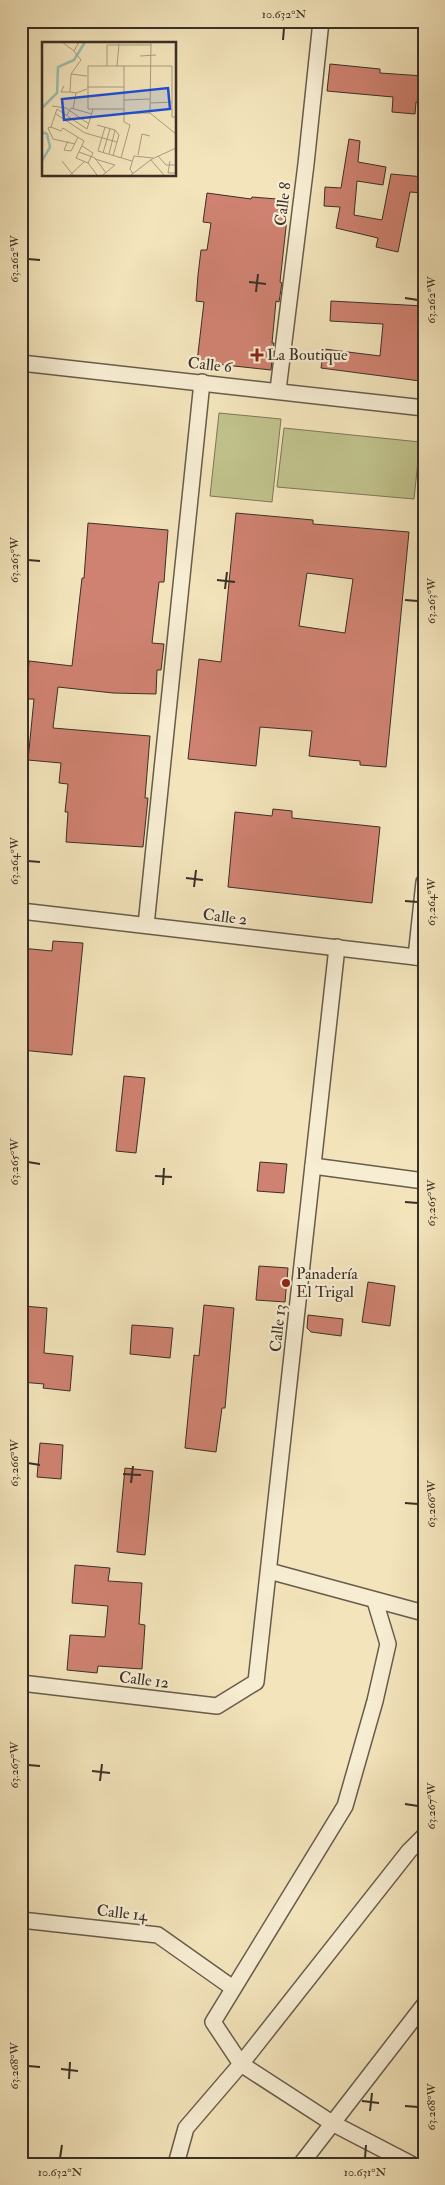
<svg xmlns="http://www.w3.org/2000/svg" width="445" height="2185" font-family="'IM FELL Double Pica',serif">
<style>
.green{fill:#c0c28c;stroke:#7d7859}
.building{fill:#cf8271;stroke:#3a2f26;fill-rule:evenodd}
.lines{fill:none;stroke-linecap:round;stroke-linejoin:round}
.street-casing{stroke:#685c4b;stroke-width:18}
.street{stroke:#f7edd3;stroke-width:15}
.ticks{fill:none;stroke:#3a2f26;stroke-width:2}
.poi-dot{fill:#8f2418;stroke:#f7edd3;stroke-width:2}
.labels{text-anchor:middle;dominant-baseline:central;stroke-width:4.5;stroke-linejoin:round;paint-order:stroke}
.street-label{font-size:16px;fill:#3a2f26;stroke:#f7edd3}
.poi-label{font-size:16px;fill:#3a2f26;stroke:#f7edd3;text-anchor:start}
.inset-river{fill:none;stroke:#9bbeb1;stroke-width:2.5}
.inset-road{fill:none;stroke:#a99c7f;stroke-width:1}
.view{fill:#1d4ed8;fill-opacity:0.15;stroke:#1d4ed8;stroke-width:2.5}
.inset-edge{fill:none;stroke:#3a2f26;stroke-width:2.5}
.neatline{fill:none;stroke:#3a2f26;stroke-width:2}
.ticks-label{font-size:12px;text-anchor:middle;fill:#3a2f26}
</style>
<rect width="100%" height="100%" fill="#f3e4bb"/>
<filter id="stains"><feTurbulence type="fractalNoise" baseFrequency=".004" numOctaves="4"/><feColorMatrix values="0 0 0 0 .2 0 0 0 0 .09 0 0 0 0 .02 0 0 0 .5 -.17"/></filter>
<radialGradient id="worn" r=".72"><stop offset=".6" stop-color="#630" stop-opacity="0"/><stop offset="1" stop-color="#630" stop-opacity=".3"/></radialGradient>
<!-- green -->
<g class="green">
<path d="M219 413 281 419 272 502 210 496Z"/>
<path d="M284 428 420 442 414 499 277 487Z"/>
</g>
<!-- building -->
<g class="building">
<path d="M330 64 380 69V73L424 76V103L416 102 415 114 392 112 393 97 327 91Z"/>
<path d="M349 139 360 141 358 162 386 167 383 185 357 181 354 215 382 220 391 174 424 177V193L410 192 398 252 376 247 378 238 336 228 340 207 324 206 325 187 341 188Z"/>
<path d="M207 193 251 199 252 197 289 200 280 282 282 283 279 302 276 301 272 343H274L271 370 197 362 204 302 196 301 198 275 201 250H207L211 223 203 222Z"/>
<path d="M331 301 424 306V348L420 381 321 368 324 349 380 356 383 324 330 321Z"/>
<path d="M236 513 313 520V524L409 532 386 767 360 765V761L309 756 312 731 260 727 256 766 188 759 199 659 221 662ZM307 573 353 579 345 633 299 626Z"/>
<path d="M88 523 168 530 164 582H159L152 643 164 644 161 670H157L156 694 113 693 58 687 53 728 150 736 145 798H148L143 847 66 842 68 812H65L68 784 59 783 61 763 28 760 34 699H26L29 661 72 666 82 578H84Z"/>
<path d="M273 809 292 811V818L380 827 372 903 228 887 235 812 272 816Z"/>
<path d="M53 941 83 943 72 1055 21 1050V948L52 951Z"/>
<path d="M124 1076 145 1078 136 1153 116 1151Z"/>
<path d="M260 1162 287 1164 284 1193 257 1191Z"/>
<path d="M259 1266 288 1268 285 1302 256 1300Z"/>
<path d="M368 1282 395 1286 390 1326 362 1322Z"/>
<path d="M204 1305 234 1308 225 1408H222L216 1452 185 1448 194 1355 199 1356Z"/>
<path d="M23 1306 47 1308 44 1353 73 1356 70 1391 43 1388 44 1384 21 1382Z"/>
<path d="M308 1315 343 1319 341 1336 311 1332 307 1328Z"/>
<path d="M132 1325 173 1328 170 1358 130 1354Z"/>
<path d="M40 1443 63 1445 61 1479 37 1477Z"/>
<path d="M125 1468 153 1471 145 1555 117 1552Z"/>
<path d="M75 1565 110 1568 108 1581 142 1583 139 1624 145 1625 142 1669 98 1666 97 1673 67 1670 70 1635 105 1637 108 1606 72 1603Z"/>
</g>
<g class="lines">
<!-- street casing -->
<g class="street-casing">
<g id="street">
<path d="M21 363 424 408"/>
<path d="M278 390 306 164 321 21"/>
<path d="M21 911 424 958"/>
<path d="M146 925 202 382"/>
<path d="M416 957 424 882"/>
<path d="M313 1166 424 1181"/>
<path d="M269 1571 424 1613"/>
<path d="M375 1601 388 1644 375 1701 345 1806 213 2022 241 2064 332 2123 411 2164"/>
<path d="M21 1683 217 1706 256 1682 337 947"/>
<path d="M21 1920 158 1935 233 1988"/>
<path d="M176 2164 186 2128 241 2064 409 1851 424 1836"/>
<path d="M301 2164 424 2005"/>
</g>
</g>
<!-- street -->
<use href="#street" class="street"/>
</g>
<!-- ticks -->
<path class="ticks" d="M283 40 284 28M28 259 40 260M249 282 266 284M256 292 258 274M405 298 418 300M28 560 40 561M217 580 235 582M225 589 227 572M405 600 418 601M28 861 40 862M186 878 203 880M194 887 196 870M405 901 418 902M28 1162 40 1164M155 1176 172 1177M163 1185 164 1168M405 1202 418 1203M28 1463 40 1465M123 1474 141 1475M131 1483 133 1466M405 1503 418 1504M28 1765 40 1766M92 1771 110 1773M100 1781 102 1764M405 1804 418 1806M28 2066 40 2067M61 2069 78 2071M69 2079 70 2062M362 2101 379 2103M405 2106 418 2107M370 2111 372 2093M60 2158 62 2145M365 2158 366 2145"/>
<!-- markers -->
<g class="poi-dot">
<path d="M254.5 347.5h5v5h5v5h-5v5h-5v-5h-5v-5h5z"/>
<circle cx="286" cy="1283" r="5"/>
</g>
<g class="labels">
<!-- street labels -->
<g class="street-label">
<text transform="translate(283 204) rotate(-83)">Calle 8</text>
<text transform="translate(210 365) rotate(6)">Calle 6</text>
<text transform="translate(225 917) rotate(7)">Calle 2</text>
<text transform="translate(278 1328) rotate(-84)">Calle 13</text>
<text transform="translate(144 1680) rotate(7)">Calle 12</text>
<text transform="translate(122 1913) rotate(6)">Calle 14</text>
</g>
<!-- poi labels -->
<g class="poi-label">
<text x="267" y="355">La Boutique</text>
<text x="296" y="1274">Panadería<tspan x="296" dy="18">El Trigal</tspan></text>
</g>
</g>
<!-- overview -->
<g transform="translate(42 42)">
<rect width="134" height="134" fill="#f3e4bb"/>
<path class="inset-river" d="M0 66 15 51 16 25 32 18 43 0M0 90 5 92 8 105 0 119"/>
<path class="inset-road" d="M20 0 32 9 37 0M32 9 39 18 29 32 28 50 34 51M98 14 114 13M65 24V3H109M75 24 77 2M29 32 45 34M22 44 19 50H28M45 45H82M82 58 108 57M130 60V75H134M10 64 24 66 47 82M31 67 34 51 45 47M51 67 45 87 15 67 9 85 19 89 21 86 42 99 34 116 46 121 55 133M82 67H46V24H130V60L109 61M83 71H108M108 71 109 0M108 71 134 92M14 72 43 91 75 100M25 73 29 66 50 72M55 83 73 88 77 93 71 114M9 85 6 86 11 97 33 102M63 85 56 109 90 119M26 99 22 108 29 109 36 95M40 104 51 111 46 121M37 110 53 116 64 131M61 111 68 87M67 112 73 88M96 113 100 92 108 94M116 114 124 123H134M79 116 88 83 82 80V24M53 117 73 123 61 133M109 118 122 133M20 119 31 133M128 119 126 131H134M91 132 88 127 92 114 111 116M28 133 43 119M89 133 110 117 134 106"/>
<path class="view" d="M126 46 128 67 22 78 20 57Z"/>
<rect width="134" height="134" class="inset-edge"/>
</g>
<!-- margin -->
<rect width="445" height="2185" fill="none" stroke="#f3e4bb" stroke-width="55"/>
<rect x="28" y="28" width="390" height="2130" class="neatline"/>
<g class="ticks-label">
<text x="284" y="18">10.632°N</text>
<text transform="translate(14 259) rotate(-90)" y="4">63.262°W</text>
<text transform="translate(431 300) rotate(-90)" y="4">63.262°W</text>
<text transform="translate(14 560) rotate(-90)" y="4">63.263°W</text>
<text transform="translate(431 601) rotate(-90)" y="4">63.263°W</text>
<text transform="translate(14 861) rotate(-90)" y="4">63.264°W</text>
<text transform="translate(431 902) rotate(-90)" y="4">63.264°W</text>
<text transform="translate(14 1162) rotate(-90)" y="4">63.265°W</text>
<text transform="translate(431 1203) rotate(-90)" y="4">63.265°W</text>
<text transform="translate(14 1463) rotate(-90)" y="4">63.266°W</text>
<text transform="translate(431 1504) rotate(-90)" y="4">63.266°W</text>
<text transform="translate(14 1765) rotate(-90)" y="4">63.267°W</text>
<text transform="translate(431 1806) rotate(-90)" y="4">63.267°W</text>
<text transform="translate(14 2066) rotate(-90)" y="4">63.268°W</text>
<text transform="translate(431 2107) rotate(-90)" y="4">63.268°W</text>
<text x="60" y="2176">10.632°N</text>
<text x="365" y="2176">10.631°N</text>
</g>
<rect width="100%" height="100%" filter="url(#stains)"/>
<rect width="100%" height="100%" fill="url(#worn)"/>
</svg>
